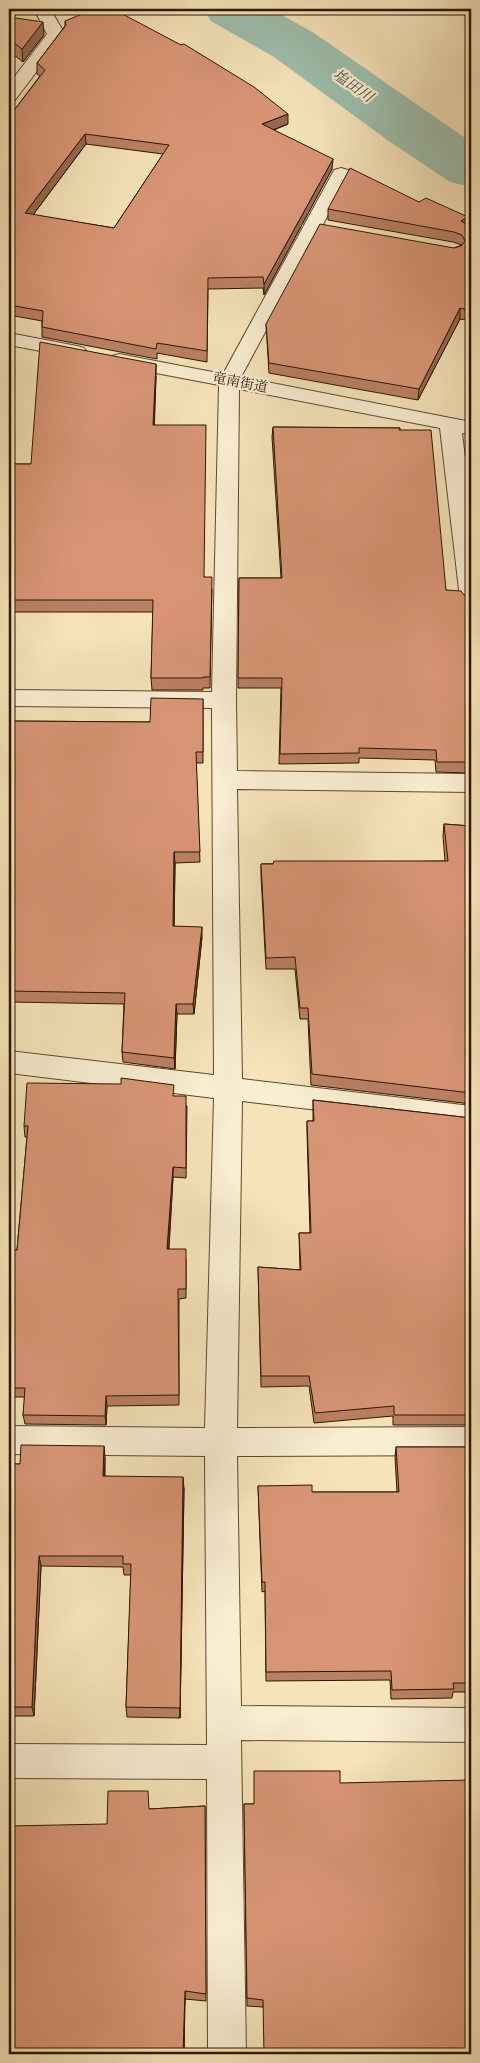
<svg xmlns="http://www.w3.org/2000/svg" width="480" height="2063" font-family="'Libre Bodoni','Noto Serif JP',serif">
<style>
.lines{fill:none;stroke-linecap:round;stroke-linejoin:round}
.river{fill:#9dbead;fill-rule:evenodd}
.street-casing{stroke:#5e492e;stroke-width:2}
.street{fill:#f9edd2;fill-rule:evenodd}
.wall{fill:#ba8065;stroke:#2c1600;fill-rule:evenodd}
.shaded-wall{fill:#976852;stroke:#2c1600}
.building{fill:#d89575;stroke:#2c1600;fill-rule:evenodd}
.labels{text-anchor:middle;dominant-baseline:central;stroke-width:4.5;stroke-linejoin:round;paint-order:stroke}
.far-street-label{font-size:14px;fill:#2c1600;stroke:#f9edd2}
.far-water-label{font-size:15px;font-style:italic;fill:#54513d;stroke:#f9edd2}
</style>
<rect width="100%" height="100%" fill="#f6e3ba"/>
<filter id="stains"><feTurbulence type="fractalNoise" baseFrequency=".004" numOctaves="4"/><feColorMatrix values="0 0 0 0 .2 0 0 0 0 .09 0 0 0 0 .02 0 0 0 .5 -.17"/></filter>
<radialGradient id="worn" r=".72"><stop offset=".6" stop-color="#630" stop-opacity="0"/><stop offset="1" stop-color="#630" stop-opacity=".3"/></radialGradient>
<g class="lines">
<!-- river -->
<path class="river" d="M203 9H271L314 33 471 142V187L450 182 386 139 274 57 211 21Z"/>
<!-- street casing -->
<g class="street-casing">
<g id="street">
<path d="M34 9H50L65 34 15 100 9 101V84L47 34Z"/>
<path d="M341 168 348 170 350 174 241 377 471 422V434L462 433 471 509V605L463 603 460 598 440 428 239 389 236 700 237 771 471 774V792L237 789 242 1079 471 1106V1128L242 1101 237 1428 471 1427V1455L237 1456 241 1706 471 1708V1742L241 1740 246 2054H208L207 1779 9 1778V1744L207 1745 205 1456 9 1454V1426L205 1428 214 1098 9 1073V1051L214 1075 212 708 9 706V690L212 692 219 385 119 366 112 364 109 360 112 356 119 354 223 374 332 174 334 170Z"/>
<path d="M9 333 77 346 84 348 87 352 84 356 77 358 9 345Z"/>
</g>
</g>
<!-- street -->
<use href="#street" class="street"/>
</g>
<!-- wall -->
<g class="wall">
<path d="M9 17 44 35 23 62 9 51Z"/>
<path d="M65 21 288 124 274 130 332 169 264 295 263 288 208 289 207 362 157 353V359L42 337V321L9 315V117L40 76 37 74V63L65 26ZM86 144 163 154 114 228 33 215Z"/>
<path d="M419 202 468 217 467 224 471 227V312L467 320 460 319 418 400 269 373 266 324 454 248 462 245 453 242 328 220V209Z"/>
<path d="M156 376 154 425 204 577 212 589 210 688H203V690H152L151 678 153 612H9V464H31Z"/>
<path d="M273 427 400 428V430L446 590 471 597V773L436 772 435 760 359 758V763L279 764 281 688H238L239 578H281L272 437Z"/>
<path d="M203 699V763H196L200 862 175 863 174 926 202 937 194 1014H177L175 1069 123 1062 122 1052 124 1004 9 1002V721L150 722Z"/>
<path d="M444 824 471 826V1104L311 1085 308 1019H300L295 969H266L261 876V864L445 861 443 836Z"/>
<path d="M174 1096 187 1106 186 1178 173 1177 169 1249 186 1259V1298L179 1299V1405L107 1406 106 1425 25 1424 23 1415 25 1397H9V1250H17L27 1137H25L24 1126Z"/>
<path d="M313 1100 471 1118V1425H393V1416L314 1423 309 1386 261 1387 258 1267 300 1270 299 1233H310L307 1132V1121H313Z"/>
<path d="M396 1447H471V1692H453L452 1698 391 1699 390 1680 266 1681 265 1591 262 1592 258 1486 312 1492H397L395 1457Z"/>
<path d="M105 1457V1476L184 1488 180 1718 127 1717 126 1707 131 1575H124L123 1567 41 1566 34 1716H9V1464H20Z"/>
<path d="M340 1771 263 2007 247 2006 244 1804H254Z"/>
<path d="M205 1806 206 2001 185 1999 184 2054H9L107 1824 149 1809Z"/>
</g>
<!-- shaded-wall -->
<g class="shaded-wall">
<path d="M43 22 44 35 23 62 22 49Z"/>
<path d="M288 114V124L262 134V124Z"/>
<path d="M85 134 86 144 26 224 25 213Z"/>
<path d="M333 159 332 169 264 295V284Z"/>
<path d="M468 217 467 227 461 221Z"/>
<path d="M471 304V312L467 320 468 310Z"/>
<path d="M460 308V319L418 400 419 389Z"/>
<path d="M156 364V376L154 437 153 425Z"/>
<path d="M174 852 175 863 174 937 173 926Z"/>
<path d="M202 927V937L194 1014 193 1004Z"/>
<path d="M176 1004 177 1014 175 1069 174 1058Z"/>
<path d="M173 1167V1177L168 1259 167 1249Z"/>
<path d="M106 1396 107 1406 106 1425 105 1416Z"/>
<path d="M104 1446 105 1457 104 1487 103 1476Z"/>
<path d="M183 1477 184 1488 180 1718V1708Z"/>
<path d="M39 1556 41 1566 34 1716 32 1707Z"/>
<path d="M185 1991 184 2054H183Z"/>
</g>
<!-- building -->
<g class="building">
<path d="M94 9H113L181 45 184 44 254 87 288 114 262 124 333 159 264 284 263 277 208 278 207 351 157 343 156 349 42 327 43 311 9 305V117L45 70 37 63 66 25 65 21ZM85 134 169 145 114 228 25 213Z"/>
<path d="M9 17 43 22 22 49 9 39Z"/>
<path d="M350 168 419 202 426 198 468 217 461 221 471 227V304L468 310 460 308 419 389 269 363 266 324 320 224 454 248 461 246 465 241 462 235 454 232 328 209Z"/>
<path d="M40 342 156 364 153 425H206L204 577H212L210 677H203V678H151L153 600H9V464H31Z"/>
<path d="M273 427 400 428 399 430H431L446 590 461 591 464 595 471 597V762H437L436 750 359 748V753L280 754 282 678H238L239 578H282Z"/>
<path d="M151 698 203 699V752H196L200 852H174L173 926 202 927 193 1004H176L174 1058 122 1052 125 993 9 991V721L150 722Z"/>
<path d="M444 824 471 826V1093L312 1074 308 1008H300L295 957 266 958 261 864H273L274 861H448Z"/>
<path d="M121 1078 174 1085 173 1096H186V1168L173 1167 167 1249H186V1289H178L179 1395 106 1396 105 1416 23 1415 25 1388H9V1250H17L28 1126H24L27 1083 121 1084Z"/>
<path d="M313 1100 471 1118V1415H394V1406L315 1413 309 1376H261L258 1267 301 1270 299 1233H311L307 1121H314Z"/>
<path d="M21 1445 104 1446 103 1476 183 1477 180 1708 126 1707 131 1564H123V1556H39L32 1707H9V1464H20Z"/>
<path d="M396 1447H471V1683H453L454 1689 392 1690 391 1671 266 1672 265 1582H262L258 1486 312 1485V1492H399Z"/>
<path d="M254 1771H340V1783L471 1780V2054H264L263 2000 247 1998 244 1804H254Z"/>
<path d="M108 1791H148L149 1809 205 1806 206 1994 185 1991 183 2054H9V1826L107 1824Z"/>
</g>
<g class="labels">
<!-- far-street labels -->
<g class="far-street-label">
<text transform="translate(240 383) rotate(11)">竜南街道</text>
</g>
<!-- far-water labels -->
<g class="far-water-label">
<text transform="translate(353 86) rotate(35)">塩田川</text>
</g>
</g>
<!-- margin -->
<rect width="480" height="2063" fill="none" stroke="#f6e3ba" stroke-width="30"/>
<rect x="10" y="10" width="460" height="2043" fill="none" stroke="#2c1600" stroke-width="2.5"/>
<rect x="15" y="15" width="450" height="2033" fill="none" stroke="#2c1600"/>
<rect width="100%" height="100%" filter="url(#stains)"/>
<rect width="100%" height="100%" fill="url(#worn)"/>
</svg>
